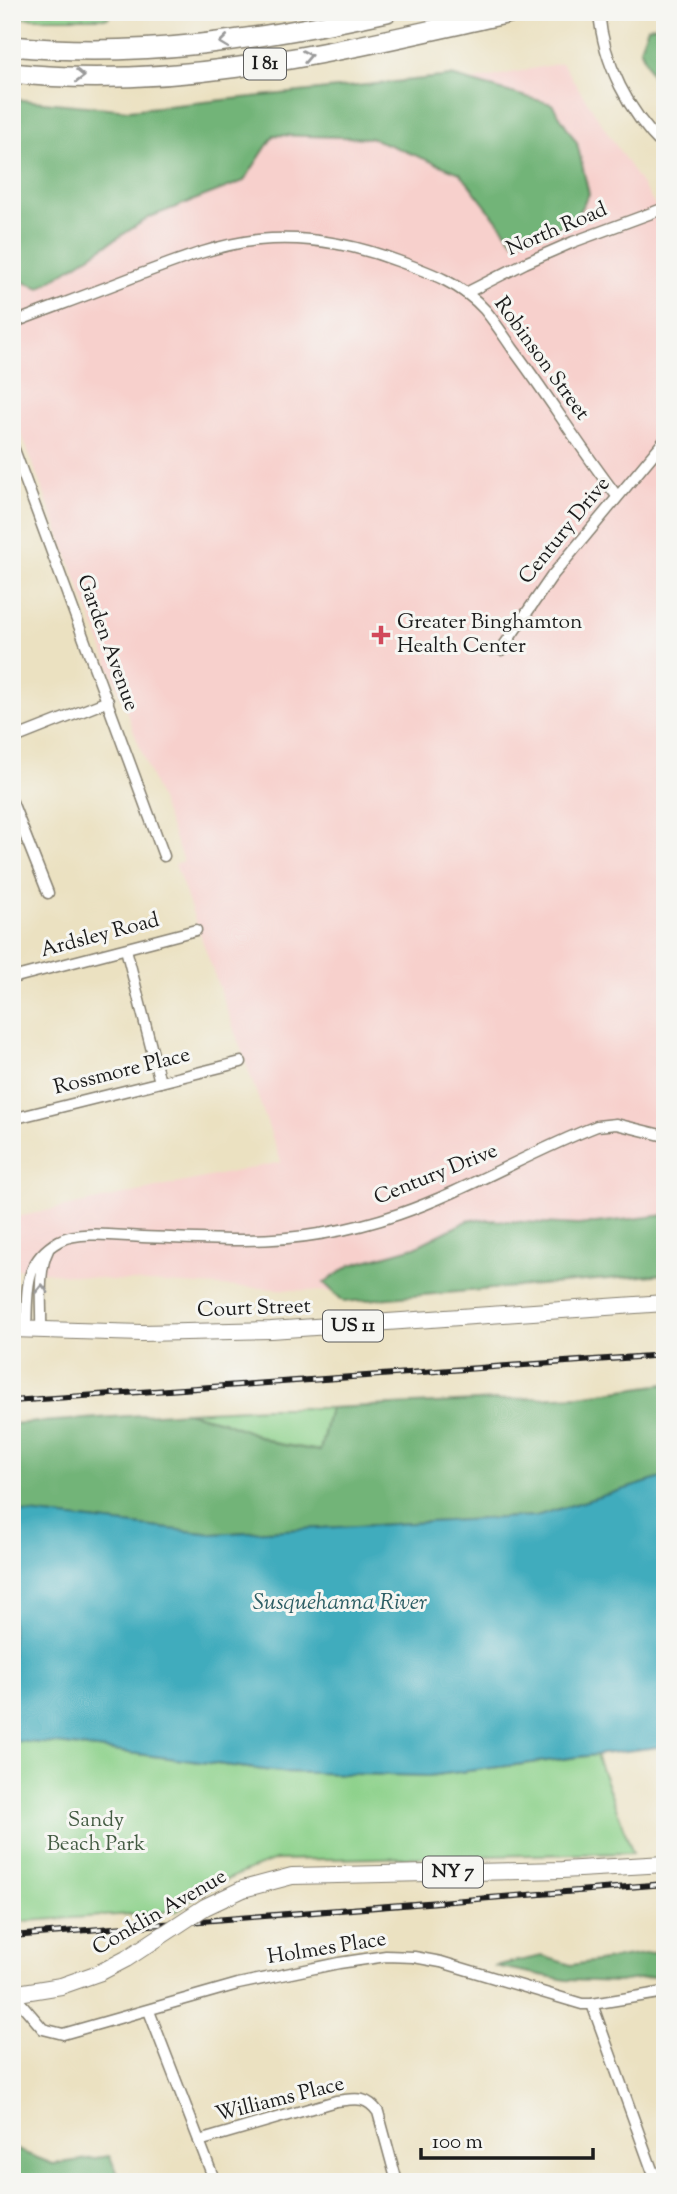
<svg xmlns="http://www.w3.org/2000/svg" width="677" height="2194" font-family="'Sorts Mill Goudy',serif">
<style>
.built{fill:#f7d0cc}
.green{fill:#8ed28c;stroke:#557754;stroke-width:2}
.forest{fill:#72b478;stroke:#47684a;stroke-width:2}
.water{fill:#3facbd;stroke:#2e646c;stroke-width:2}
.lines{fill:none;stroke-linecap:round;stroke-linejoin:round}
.minor-casing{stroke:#847e6e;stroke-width:13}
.primary-casing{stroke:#847e6e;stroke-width:18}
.motorway-casing{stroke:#847e6e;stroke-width:22}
.minor{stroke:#fff;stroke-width:10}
.primary{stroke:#fff;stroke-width:16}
.motorway{stroke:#fff;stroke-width:19}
.rail-casing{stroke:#1c1c1c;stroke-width:6}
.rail{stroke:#f6f6f2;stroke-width:3.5;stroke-dasharray:10;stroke-linecap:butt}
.primary-bridge-casing{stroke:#847e6e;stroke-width:18;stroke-linecap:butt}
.primary-bridge{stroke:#fff;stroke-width:16}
.oneway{stroke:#999}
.poi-dot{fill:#d1495b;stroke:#f6f6f2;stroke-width:2.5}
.labels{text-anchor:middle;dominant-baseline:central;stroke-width:6;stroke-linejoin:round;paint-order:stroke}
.shield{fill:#f6f6f2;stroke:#5d5d5c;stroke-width:2}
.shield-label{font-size:19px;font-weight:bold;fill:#1c1c1c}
.street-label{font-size:21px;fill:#1c1c1c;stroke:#f6f6f2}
.poi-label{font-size:21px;fill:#1c1c1c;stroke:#f6f6f2;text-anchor:start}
.park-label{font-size:21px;fill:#445c43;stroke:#f6f6f2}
.water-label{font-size:23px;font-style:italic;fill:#2c5d64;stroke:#f6f6f2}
</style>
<rect width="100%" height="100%" fill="#f6f6f2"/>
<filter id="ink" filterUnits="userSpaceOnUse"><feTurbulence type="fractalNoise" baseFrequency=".0143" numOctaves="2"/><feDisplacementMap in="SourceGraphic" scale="14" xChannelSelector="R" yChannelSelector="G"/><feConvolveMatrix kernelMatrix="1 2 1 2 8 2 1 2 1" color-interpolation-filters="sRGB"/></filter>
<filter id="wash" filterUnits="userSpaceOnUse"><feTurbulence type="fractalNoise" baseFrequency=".00686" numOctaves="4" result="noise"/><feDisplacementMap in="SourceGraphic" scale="28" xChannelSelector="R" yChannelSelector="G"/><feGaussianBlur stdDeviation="1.57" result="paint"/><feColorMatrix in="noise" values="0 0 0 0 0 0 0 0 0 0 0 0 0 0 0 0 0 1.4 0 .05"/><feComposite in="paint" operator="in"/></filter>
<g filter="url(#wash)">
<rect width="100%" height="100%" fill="#ebe1c1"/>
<!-- built -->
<path class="built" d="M562 63 663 217H665V1254L332 1292 110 1280 12 1268V1218L281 1162 175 864 183 861 12 409V123L376 99Z"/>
<!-- green -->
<g class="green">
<path d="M12 12H111L108 18H12Z"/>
<path d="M267 1408H330L320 1451 278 1444 222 1421 186 1412Z"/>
<path d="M12 1741 57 1744 280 1772 428 1776 596 1755 633 1853 276 1860C238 1874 208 1885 177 1911L12 1922Z"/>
</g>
<!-- forest -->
<g class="forest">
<path d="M665 24V107L640 48 648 27Z"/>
<path d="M451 76 552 104 577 143 589 194 573 222 514 242 460 173 372 138 274 135 244 181 150 217 40 288 12 278V99L129 110Z"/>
<path d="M665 1215V1274L344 1302 324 1283 351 1265 415 1247 471 1219 578 1225Z"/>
<path d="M665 1384V1477L536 1516 213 1534 12 1511V1424L186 1412 222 1421 278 1444 320 1451 330 1408 579 1396Z"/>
<path d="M665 1951V1975L618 1982 566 1980 494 1966 542 1956 571 1965Z"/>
<path d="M12 2148 53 2164 109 2156 123 2182H12Z"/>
</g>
<!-- water -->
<path class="water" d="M665 1477V1746L428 1776 280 1772 57 1744 12 1741V1511L213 1534 536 1516Z"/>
</g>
<g filter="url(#ink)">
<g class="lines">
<!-- minor casing -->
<g class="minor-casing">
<g id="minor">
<path d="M599 12C603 63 629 113 665 148"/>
<path d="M466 293 525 263 573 242 665 208"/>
<path d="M12 323C54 307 95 292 136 276 176 261 215 245 258 240 306 235 353 244 398 261 429 272 462 284 485 310 495 322 504 336 513 349 549 397 580 448 617 496"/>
<path d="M12 444 164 856"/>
<path d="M501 650 552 576 665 440"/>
<path d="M12 739 108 701"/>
<path d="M12 802 48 893"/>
<path d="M126 949 160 1082"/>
<path d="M12 978 196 930"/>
<path d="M12 1119 241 1062"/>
<path d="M26 1329C28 1292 22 1262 59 1241 78 1230 120 1236 142 1237 176 1238 209 1240 243 1240 295 1240 350 1231 399 1214 468 1190 530 1152 597 1126L616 1124 665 1136"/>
<path d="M41 1330C42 1305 37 1272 48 1250"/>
<path d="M13 1994 43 2029 63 2034 238 1984 339 1963 386 1956 414 1957 441 1962 582 2004H592L665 1992"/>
<path d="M592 2004 652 2170 661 2182"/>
<path d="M149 2011 215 2182"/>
<path d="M199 2141 336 2101C355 2099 366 2095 378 2112L397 2182"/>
</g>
</g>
<!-- primary casing -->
<g class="primary-casing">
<g id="primary">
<path d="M12 1329 142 1333 271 1330 665 1303"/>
<path d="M243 1889 292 1876 562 1870 665 1864"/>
<path d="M12 1994 61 1986 101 1972"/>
</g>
</g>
<!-- motorway casing -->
<g class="motorway-casing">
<g id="motorway">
<path d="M12 46C139 59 263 39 387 12"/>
<path d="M12 73C182 92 349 48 514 12"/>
</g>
</g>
<!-- minor -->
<use href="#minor" class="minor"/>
<!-- primary -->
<use href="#primary" class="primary"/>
<!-- motorway -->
<use href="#motorway" class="motorway"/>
<!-- rail casing -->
<g class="rail-casing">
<g id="rail">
<path d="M12 1401 665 1355"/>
<path d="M12 1936 665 1884"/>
</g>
</g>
<!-- rail -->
<use href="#rail" class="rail"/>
<!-- primary-bridge casing -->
<g class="primary-bridge-casing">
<path id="primary-bridge" d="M101 1972 126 1959 205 1907 243 1889"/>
</g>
<!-- primary-bridge -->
<use href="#primary-bridge" class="primary-bridge"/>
</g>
<!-- one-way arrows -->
<defs><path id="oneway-chevron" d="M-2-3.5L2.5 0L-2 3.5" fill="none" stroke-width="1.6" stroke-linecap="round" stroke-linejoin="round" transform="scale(1.75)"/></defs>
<g class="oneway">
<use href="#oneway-chevron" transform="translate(224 42) rotate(173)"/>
<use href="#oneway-chevron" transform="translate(307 56) rotate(-11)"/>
<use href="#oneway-chevron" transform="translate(80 76) rotate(1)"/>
<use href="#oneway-chevron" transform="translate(42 1289) rotate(-89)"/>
</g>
</g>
<!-- markers -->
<path class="poi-dot" d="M377.5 624.5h7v7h7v7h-7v7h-7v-7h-7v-7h7z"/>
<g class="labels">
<!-- shield labels -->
<g class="shield">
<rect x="244" y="48.5" width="42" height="31" rx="5"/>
<rect x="323" y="1310.5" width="60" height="31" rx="5"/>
<rect x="423" y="1856.5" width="60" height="31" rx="5"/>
</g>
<g class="shield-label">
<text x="265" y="64">I 81</text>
<text x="353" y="1326">US 11</text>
<text x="453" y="1872">NY 7</text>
</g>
<!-- street labels -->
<g class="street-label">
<text transform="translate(557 230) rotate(-23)">North Road</text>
<text transform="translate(541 359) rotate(54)">Robinson Street</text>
<text transform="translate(565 531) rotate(-51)">Century Drive</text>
<text transform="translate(107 643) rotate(70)">Garden Avenue</text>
<text transform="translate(100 936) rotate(-15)">Ardsley Road</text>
<text transform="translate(122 1072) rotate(-14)">Rossmore Place</text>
<text transform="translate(436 1175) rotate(-22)">Century Drive</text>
<text transform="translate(254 1309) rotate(-2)">Court Street</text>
<text transform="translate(160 1913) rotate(-30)">Conklin Avenue</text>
<text transform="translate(327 1949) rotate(-9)">Holmes Place</text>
<text transform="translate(280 2100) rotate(-14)">Williams Place</text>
</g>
<!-- poi labels -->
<g class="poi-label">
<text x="397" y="623">Greater Binghamton<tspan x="397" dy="24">Health Center</tspan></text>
</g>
<!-- park labels -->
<g class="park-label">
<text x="96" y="1821">Sandy<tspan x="96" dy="24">Beach Park</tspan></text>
</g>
<!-- water labels -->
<g class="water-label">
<text x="340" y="1603">Susquehanna River</text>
</g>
</g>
<!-- margin -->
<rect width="677" height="2194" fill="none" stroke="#f6f6f2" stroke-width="42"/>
<!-- scale -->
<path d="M421 2148v10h172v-10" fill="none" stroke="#1c1c1c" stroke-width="3.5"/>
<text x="432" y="2148" font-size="21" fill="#1c1c1c" stroke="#f6f6f2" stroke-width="5" paint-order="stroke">100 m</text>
</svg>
